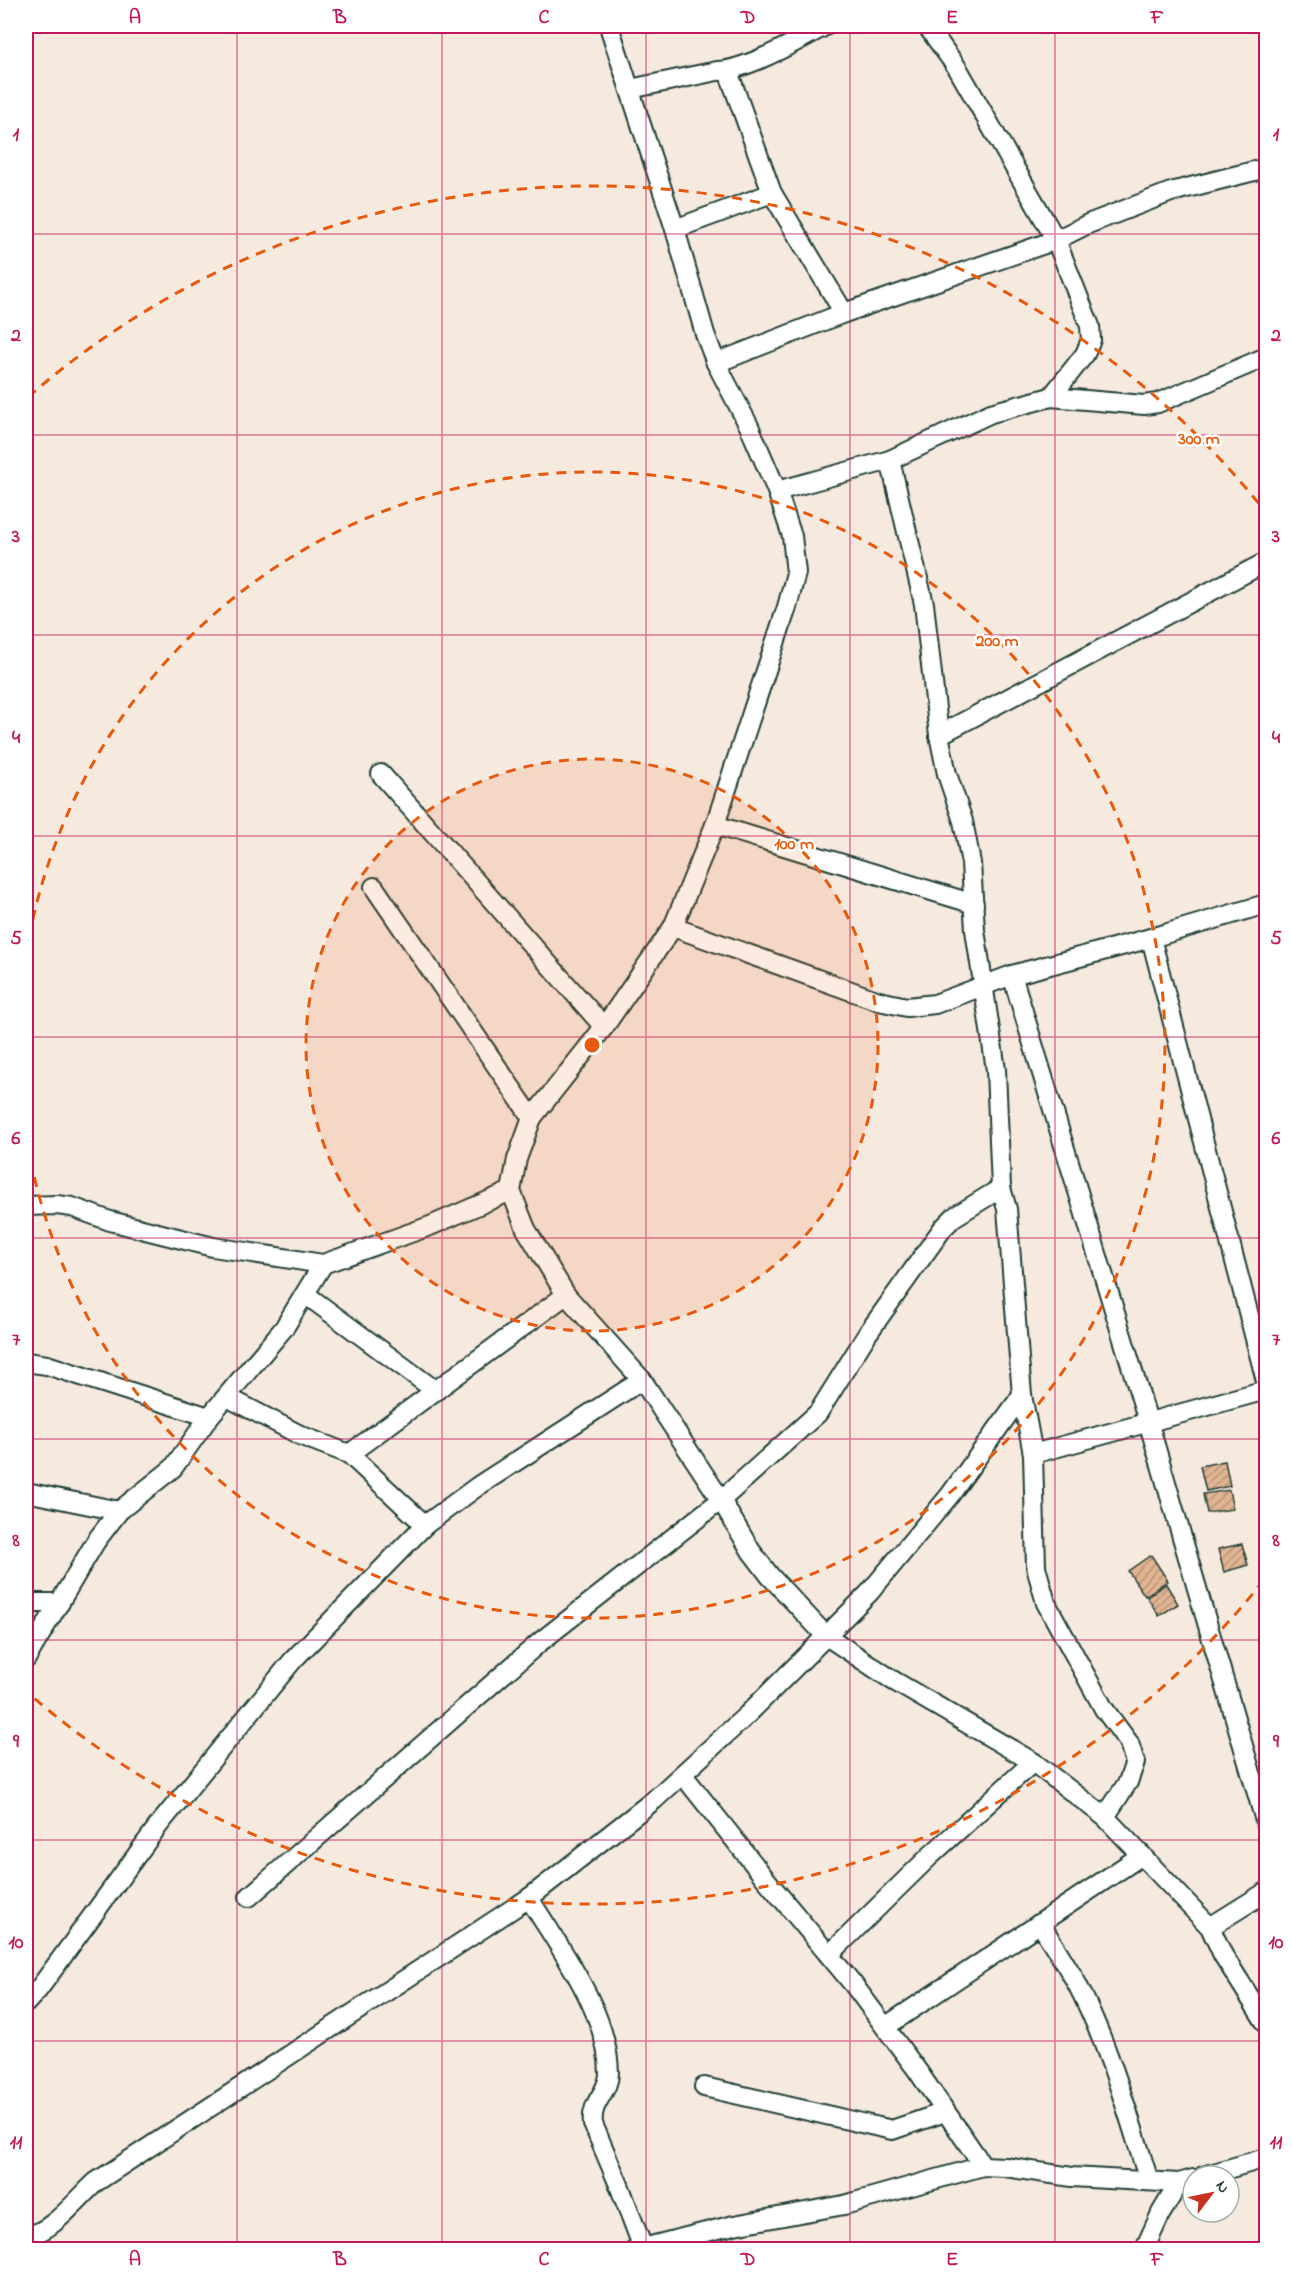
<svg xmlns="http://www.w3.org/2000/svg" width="1292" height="2275" font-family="'Indie Flower',sans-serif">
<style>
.building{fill:url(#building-hatch);stroke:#1f3d34;stroke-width:1.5}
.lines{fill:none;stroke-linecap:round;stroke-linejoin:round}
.minor-casing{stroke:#1f3d34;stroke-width:22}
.minor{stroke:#fff;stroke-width:18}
.grid{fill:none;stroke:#c2185b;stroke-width:1.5;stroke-opacity:0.55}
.ring{fill:none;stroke:#e8590c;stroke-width:3;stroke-dasharray:10 8}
.centre{fill:#e8590c;stroke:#fff;stroke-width:3}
.ring-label{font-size:18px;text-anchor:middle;font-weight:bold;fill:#e8590c;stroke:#fff;stroke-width:5;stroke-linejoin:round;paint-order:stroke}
.neatline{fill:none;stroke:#c2185b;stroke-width:2}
.grid-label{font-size:20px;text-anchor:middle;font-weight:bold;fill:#c2185b}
</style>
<defs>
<pattern id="building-hatch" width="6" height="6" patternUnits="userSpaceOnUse" patternTransform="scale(1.5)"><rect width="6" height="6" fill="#e2b592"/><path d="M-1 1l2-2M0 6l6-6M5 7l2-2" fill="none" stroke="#b79478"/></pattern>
</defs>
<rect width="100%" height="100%" fill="#f6e9de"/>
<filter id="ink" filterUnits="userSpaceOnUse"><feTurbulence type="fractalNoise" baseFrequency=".0167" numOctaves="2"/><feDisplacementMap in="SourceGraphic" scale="12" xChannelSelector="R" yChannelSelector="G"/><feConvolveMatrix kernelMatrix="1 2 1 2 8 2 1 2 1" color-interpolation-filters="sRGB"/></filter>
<g filter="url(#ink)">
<!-- building -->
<g class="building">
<path d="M1225 1461 1230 1486 1206 1491 1200 1466Z"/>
<path d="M1229 1490 1233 1509 1207 1513 1203 1494Z"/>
<path d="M1242 1544 1248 1565 1224 1572 1218 1549Z"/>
<path d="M1151 1555 1168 1581 1145 1596 1128 1571Z"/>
<path d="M1166 1584 1178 1604 1159 1616 1147 1597Z"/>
</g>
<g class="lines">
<!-- minor casing -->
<g class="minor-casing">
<g id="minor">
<path d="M609 26 675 229 705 334 716 363 749 426 777 491 792 536 796 573 787 607 715 825 673 927 604 1027 532 1118 517 1159 511 1191 526 1229 566 1295 642 1380 721 1500 751 1551 770 1576 825 1635 894 1681 1033 1762 1105 1817 1210 1927 1223 1955 1266 2023"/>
<path d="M927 26 958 69 1056 240 1088 224 1171 192 1266 168"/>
<path d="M728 71 772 193 844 313"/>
<path d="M630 89 717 71C745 71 799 40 825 26"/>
<path d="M675 229 772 193"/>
<path d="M716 363 844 313 1056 240 1090 326 1091 340 1085 354 1051 397"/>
<path d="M890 460 924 604 939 735 947 774 963 821 971 863 975 930 996 1070 1001 1188 1007 1209 1022 1395 1033 1454 1036 1567 1046 1603 1104 1709 1129 1743 1135 1762 1128 1782 1105 1817"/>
<path d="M777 491 890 460 991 413 1051 397 1144 405 1158 403 1266 357"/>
<path d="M939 735 1266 562"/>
<path d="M381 774 604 1027"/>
<path d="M715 825 974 904"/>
<path d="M374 887 532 1118"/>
<path d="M673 927 879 1001 907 1007 935 1004 1012 975 1151 938 1266 904"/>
<path d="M1151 938 1266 1381"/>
<path d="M1012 975 1148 1421 1266 1824"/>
<path d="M26 1206 57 1205 72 1207 110 1221 213 1247 323 1264 430 1226 511 1191"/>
<path d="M305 1294 436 1391"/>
<path d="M26 1362 47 1365 209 1417"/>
<path d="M227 1397 302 1436 349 1454 425 1525"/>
<path d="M349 1454 566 1295"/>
<path d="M1033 1454 1266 1390"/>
<path d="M26 1492 119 1511"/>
<path d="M26 1603H60"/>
<path d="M26 1659 96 1541 119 1511 173 1468 209 1417 284 1328 323 1264"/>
<path d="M683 1775 764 1877 853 1984 917 2070 983 2166"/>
<path d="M249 1897 540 1642 721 1500 818 1413 868 1333 943 1228 954 1217 1001 1188"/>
<path d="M529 1898C560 1949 608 2011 609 2073 609 2093 590 2101 593 2124L619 2185 643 2248"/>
<path d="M1040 1923C1052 1943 1065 1962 1076 1982 1109 2045 1128 2114 1149 2181"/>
<path d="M1210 1927 1266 1892"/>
<path d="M829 1955 930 1856 1033 1762"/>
<path d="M26 2003 38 1990 158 1826 293 1660 425 1525 478 1486 642 1380"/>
<path d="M885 2027 1142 1855"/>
<path d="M704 2087 892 2130 945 2112"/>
<path d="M1203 2176 1266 2158"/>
<path d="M26 2235C49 2236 79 2197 96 2182L529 1898 654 1800 747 1715 869 1593 950 1495 1022 1395"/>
<path d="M635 2250 734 2225 844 2205 983 2166 1005 2167 1072 2177 1179 2183"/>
<path d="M1144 2250 1161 2213 1179 2183 1193 2179"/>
</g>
</g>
<!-- minor -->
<use href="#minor" class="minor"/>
</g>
</g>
<!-- grid -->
<path class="grid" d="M237 26V2250M442 26V2250M646 26V2250M850 26V2250M1055 26V2250M26 234H1266M26 435H1266M26 635H1266M26 836H1266M26 1037H1266M26 1238H1266M26 1439H1266M26 1640H1266M26 1840H1266M26 2041H1266"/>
<!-- distance rings -->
<circle cx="592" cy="1045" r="286" fill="#e8590c" fill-opacity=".12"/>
<g class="ring">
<circle cx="592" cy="1045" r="286"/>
<path d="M26 955A573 573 0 1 1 26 1135"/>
<path d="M1264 1580A859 859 0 0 1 28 1693M28 397A859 859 0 0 1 1264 510"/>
</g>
<circle cx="592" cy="1045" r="9" class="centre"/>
<g class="ring-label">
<text x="1199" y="444">300 m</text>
<text x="997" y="646">200 m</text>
<text x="794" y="849">100 m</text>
</g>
<!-- margin -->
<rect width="1292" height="2275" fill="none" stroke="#fff" stroke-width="66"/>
<!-- north arrow -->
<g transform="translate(1211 2194) rotate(58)"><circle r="28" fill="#ffffff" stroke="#a5b1ae" stroke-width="1.5"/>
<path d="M0-4.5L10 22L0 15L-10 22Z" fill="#c8321e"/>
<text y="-9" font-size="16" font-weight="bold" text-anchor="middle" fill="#1f3d34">N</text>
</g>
<rect x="33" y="33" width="1226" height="2209" class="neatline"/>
<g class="grid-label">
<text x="135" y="23">A</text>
<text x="340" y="23">B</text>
<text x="544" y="23">C</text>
<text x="748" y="23">D</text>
<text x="952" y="23">E</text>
<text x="1157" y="23">F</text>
<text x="16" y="140">1</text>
<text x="1276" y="140">1</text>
<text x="16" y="341">2</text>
<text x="1276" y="341">2</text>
<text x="16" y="542">3</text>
<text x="1276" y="542">3</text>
<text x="16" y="743">4</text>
<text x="1276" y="743">4</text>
<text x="16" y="944">5</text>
<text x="1276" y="944">5</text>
<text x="16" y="1144">6</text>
<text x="1276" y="1144">6</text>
<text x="16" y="1345">7</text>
<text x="1276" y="1345">7</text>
<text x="16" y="1546">8</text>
<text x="1276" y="1546">8</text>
<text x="16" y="1747">9</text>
<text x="1276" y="1747">9</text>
<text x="16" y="1948">10</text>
<text x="1276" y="1948">10</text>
<text x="16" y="2148">11</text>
<text x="1276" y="2148">11</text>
<text x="135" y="2265">A</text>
<text x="340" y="2265">B</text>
<text x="544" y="2265">C</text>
<text x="748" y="2265">D</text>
<text x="952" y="2265">E</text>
<text x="1157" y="2265">F</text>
</g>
</svg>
